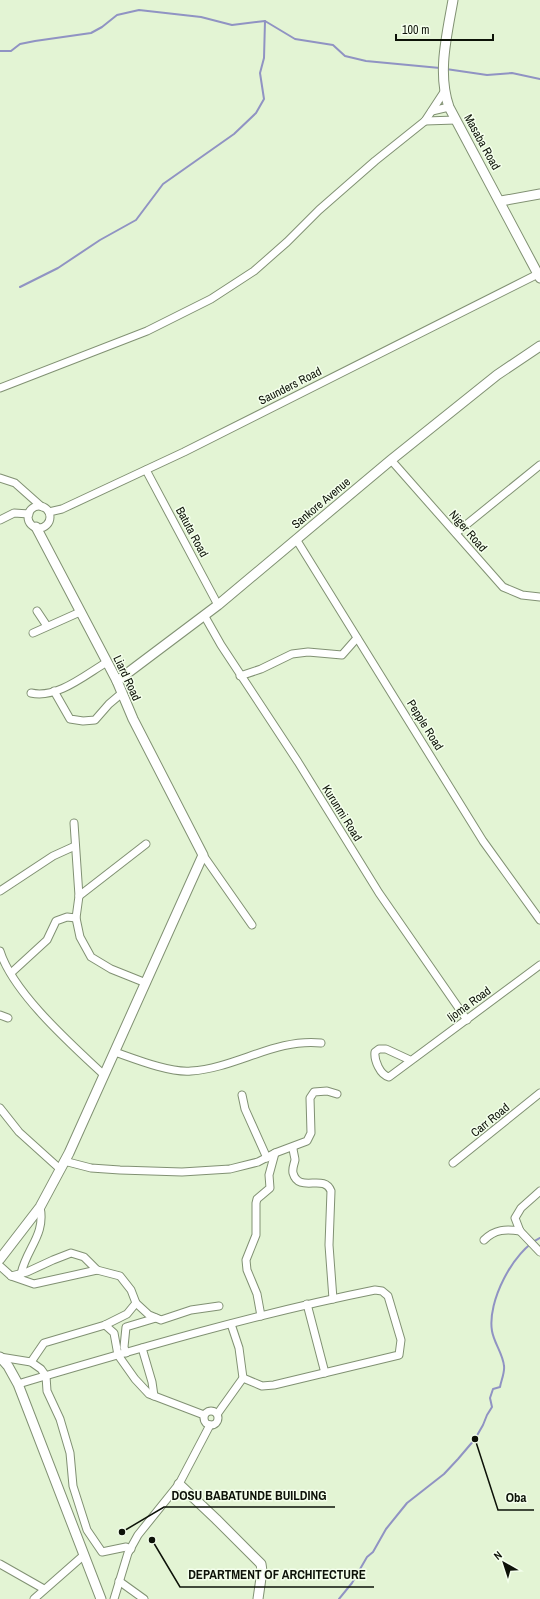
<svg xmlns="http://www.w3.org/2000/svg" width="540" height="1599" font-family="'Archivo Narrow',sans-serif">
<style>
.lines{fill:none;stroke-linecap:round;stroke-linejoin:round}
.stream{stroke:#9093c3;stroke-width:2}
.minor-casing{stroke:#819173;stroke-width:9}
.tertiary-casing{stroke:#819173;stroke-width:11}
.minor{stroke:#fff;stroke-width:7}
.tertiary{stroke:#fff;stroke-width:9}
.labels{text-anchor:middle;dominant-baseline:central;stroke-width:3;stroke-linejoin:round;paint-order:stroke}
.street-label{font-size:12px;fill:#0d1208;stroke:#f4ffec}
.leader{fill:none;stroke:#0d1208;stroke-width:1.5}
.callout-dot{fill:#0d1208;stroke:#f4ffec;stroke-width:1.5}
.callout-label{font-size:13px;text-anchor:middle;font-weight:bold;fill:#0d1208;stroke:#f4ffec;stroke-width:3;stroke-linejoin:round;paint-order:stroke}
</style>
<rect width="100%" height="100%" fill="#e3f4d4"/>
<g class="lines">
<!-- stream -->
<g class="stream">
<path d="M0 51H11L20 44 35 41 91 33 102 27 117 15 139 10 201 17 232 25 265 21 295 39 333 45 345 56 366 61 440 68"/>
<path d="M446 69 487 75 512 73 540 79"/>
<path d="M20 287 58 268 100 240 136 220 163 184 234 134 256 113 264 99 260 73 264 58 265 21"/>
<path d="M339 1599 352 1583 367 1557 373 1552 386 1529 407 1503 444 1474 458 1459 475 1439 483 1425 487 1415 492 1407 490 1398 493 1389 500 1387C501 1381 505 1372 504 1366 503 1354 494 1343 492 1331 487 1302 513 1251 540 1238"/>
</g>
<!-- minor casing -->
<g class="minor-casing">
<g id="minor">
<path d="M432 111 449 107"/>
<path d="M425 121 456 120"/>
<path d="M0 388 147 331 211 299 254 271 287 242 319 210 375 161 425 121 444 92"/>
<path d="M391 460 503 587 522 595 540 597"/>
<path d="M146 470 218 605"/>
<path d="M0 478 15 483 42 507"/>
<circle cx="39" cy="517" r="11"/>
<path d="M49 512 62 509 184 452 538 274"/>
<path d="M0 520 14 513 29 514"/>
<path d="M456 533 540 465"/>
<path d="M296 539 483 841 540 920"/>
<path d="M37 611 47 626"/>
<path d="M204 615 221 645 298 762 379 893 467 1020"/>
<path d="M33 633 80 612"/>
<path d="M240 676 261 669 292 654 308 652 342 655 357 638"/>
<path d="M54 691 70 719 83 721 95 720 109 704 122 693"/>
<path d="M31 693C57 699 85 675 107 662"/>
<path d="M74 823 79 896 76 918 80 937 91 957 111 969 146 983"/>
<path d="M203 855 252 925"/>
<path d="M0 891 53 856 75 846"/>
<path d="M79 896 146 844"/>
<path d="M0 951C13 993 72 1045 104 1075"/>
<path d="M11 973 47 940 56 921 67 917 76 918"/>
<path d="M0 1015 8 1018"/>
<path d="M115 1052C135 1059 170 1073 191 1071 236 1068 276 1038 321 1043"/>
<path d="M410 1060 386 1049H379L375 1052C374 1060 380 1075 389 1077L540 965"/>
<path d="M242 1095 245 1109 267 1158"/>
<path d="M0 1108 19 1132 60 1169"/>
<path d="M293 1148C293 1152 295 1157 295 1160 294 1165 292 1168 293 1173 299 1194 324 1173 331 1191L329 1245 333 1299"/>
<path d="M64 1161 91 1168 120 1170 182 1172 230 1169 258 1162 275 1153 307 1141 311 1133 310 1098 314 1092 327 1091 337 1094"/>
<path d="M453 1163 540 1093"/>
<path d="M540 1191 521 1208 515 1218 520 1231 540 1252"/>
<path d="M484 1240C495 1229 506 1229 520 1231"/>
<path d="M0 1266 11 1276 34 1284 97 1270 120 1276 131 1290 136 1303 127 1314 105 1325 44 1343 31 1362"/>
<path d="M21 1274C26 1249 46 1235 40 1207"/>
<path d="M11 1276 27 1272 53 1260 71 1253 84 1257 97 1270"/>
<path d="M136 1303 149 1315 161 1320 191 1310 219 1306"/>
<path d="M307 1304 325 1373"/>
<path d="M261 1316 257 1294 247 1270 246 1260 256 1235V1203L257 1199 270 1188 269 1175 275 1153"/>
<path d="M105 1325 114 1333 118 1355 135 1379 149 1394 204 1415"/>
<path d="M142 1348 152 1382 154 1396"/>
<path d="M126 1353 124 1347 126 1327 156 1318"/>
<path d="M0 1357 31 1362 41 1369 46 1376 47 1391 60 1419 70 1453 73 1486 87 1530 102 1552 126 1547 131 1549"/>
<path d="M18 1384C137 1349 255 1314 375 1290L382 1291 388 1296 401 1340 399 1355 274 1385 262 1386 243 1378"/>
<circle cx="211" cy="1418" r="7"/>
<path d="M218 1413 243 1378 239 1348 231 1324"/>
<path d="M0 1564 44 1589"/>
<path d="M119 1581 144 1599"/>
<path d="M34 1599 84 1555"/>
<path d="M114 1599 128 1553 138 1535 179 1484 210 1425"/>
</g>
</g>
<!-- tertiary casing -->
<g class="tertiary-casing">
<g id="tertiary">
<path d="M453 0C447 35 437 73 449 107L540 278"/>
<path d="M501 201 540 194"/>
<path d="M117 681 218 605 391 460 497 375 540 346"/>
<path d="M0 1259 40 1207 69 1153 203 855 133 719 117 681 36 527"/>
<path d="M0 1357 8 1366 18 1384 101 1599"/>
<path d="M179 1484 216 1519 261 1564 262 1571 258 1599"/>
</g>
</g>
<!-- minor -->
<use href="#minor" class="minor"/>
<!-- tertiary -->
<use href="#tertiary" class="tertiary"/>
</g>
<g class="labels">
<!-- street labels -->
<g class="street-label">
<text transform="translate(482 142) rotate(61)">Masaba Road</text>
<text transform="translate(290 386) rotate(-27)">Saunders Road</text>
<text transform="translate(321 503) rotate(-40)">Sankore Avenue</text>
<text transform="translate(468 531) rotate(49)">Niger Road</text>
<text transform="translate(192 532) rotate(62)">Batuta Road</text>
<text transform="translate(127 678) rotate(65)">Liard Road</text>
<text transform="translate(425 725) rotate(58)">Pepple Road</text>
<text transform="translate(342 813) rotate(58)">Kurunmi Road</text>
<text transform="translate(469 1004) rotate(-36)">Ijoma Road</text>
<text transform="translate(490 1120) rotate(-39)">Carr Road</text>
</g>
</g>
<!-- callouts -->
<path class="leader" d="M122 1532L164 1507H335M475 1439L498 1510H534M152 1540L180 1587H374"/>
<g class="callout-dot">
<circle cx="122" cy="1532" r="4"/>
<circle cx="475" cy="1439" r="4"/>
<circle cx="152" cy="1540" r="4"/>
</g>
<g class="callout-label">
<text x="249" y="1500">DOSU BABATUNDE BUILDING</text>
<text x="516" y="1502">Oba</text>
<text x="277" y="1579">DEPARTMENT OF ARCHITECTURE</text>
</g>
<!-- north arrow -->
<g transform="translate(504 1563) rotate(321)" stroke="#f4ffec" stroke-width="3" paint-order="stroke">
<path d="M0-3L7 15L0 10L-7 15Z" fill="#0d1208"/>
<text y="-6" font-size="11" font-weight="bold" text-anchor="middle" fill="#0d1208">N</text>
</g>
<!-- scale -->
<path d="M396 34v6h97v-6" fill="none" stroke="#0d1208" stroke-width="2"/>
<text x="402" y="34" font-size="12" fill="#0d1208" stroke="#f4ffec" stroke-width="3" paint-order="stroke">100 m</text>
</svg>
